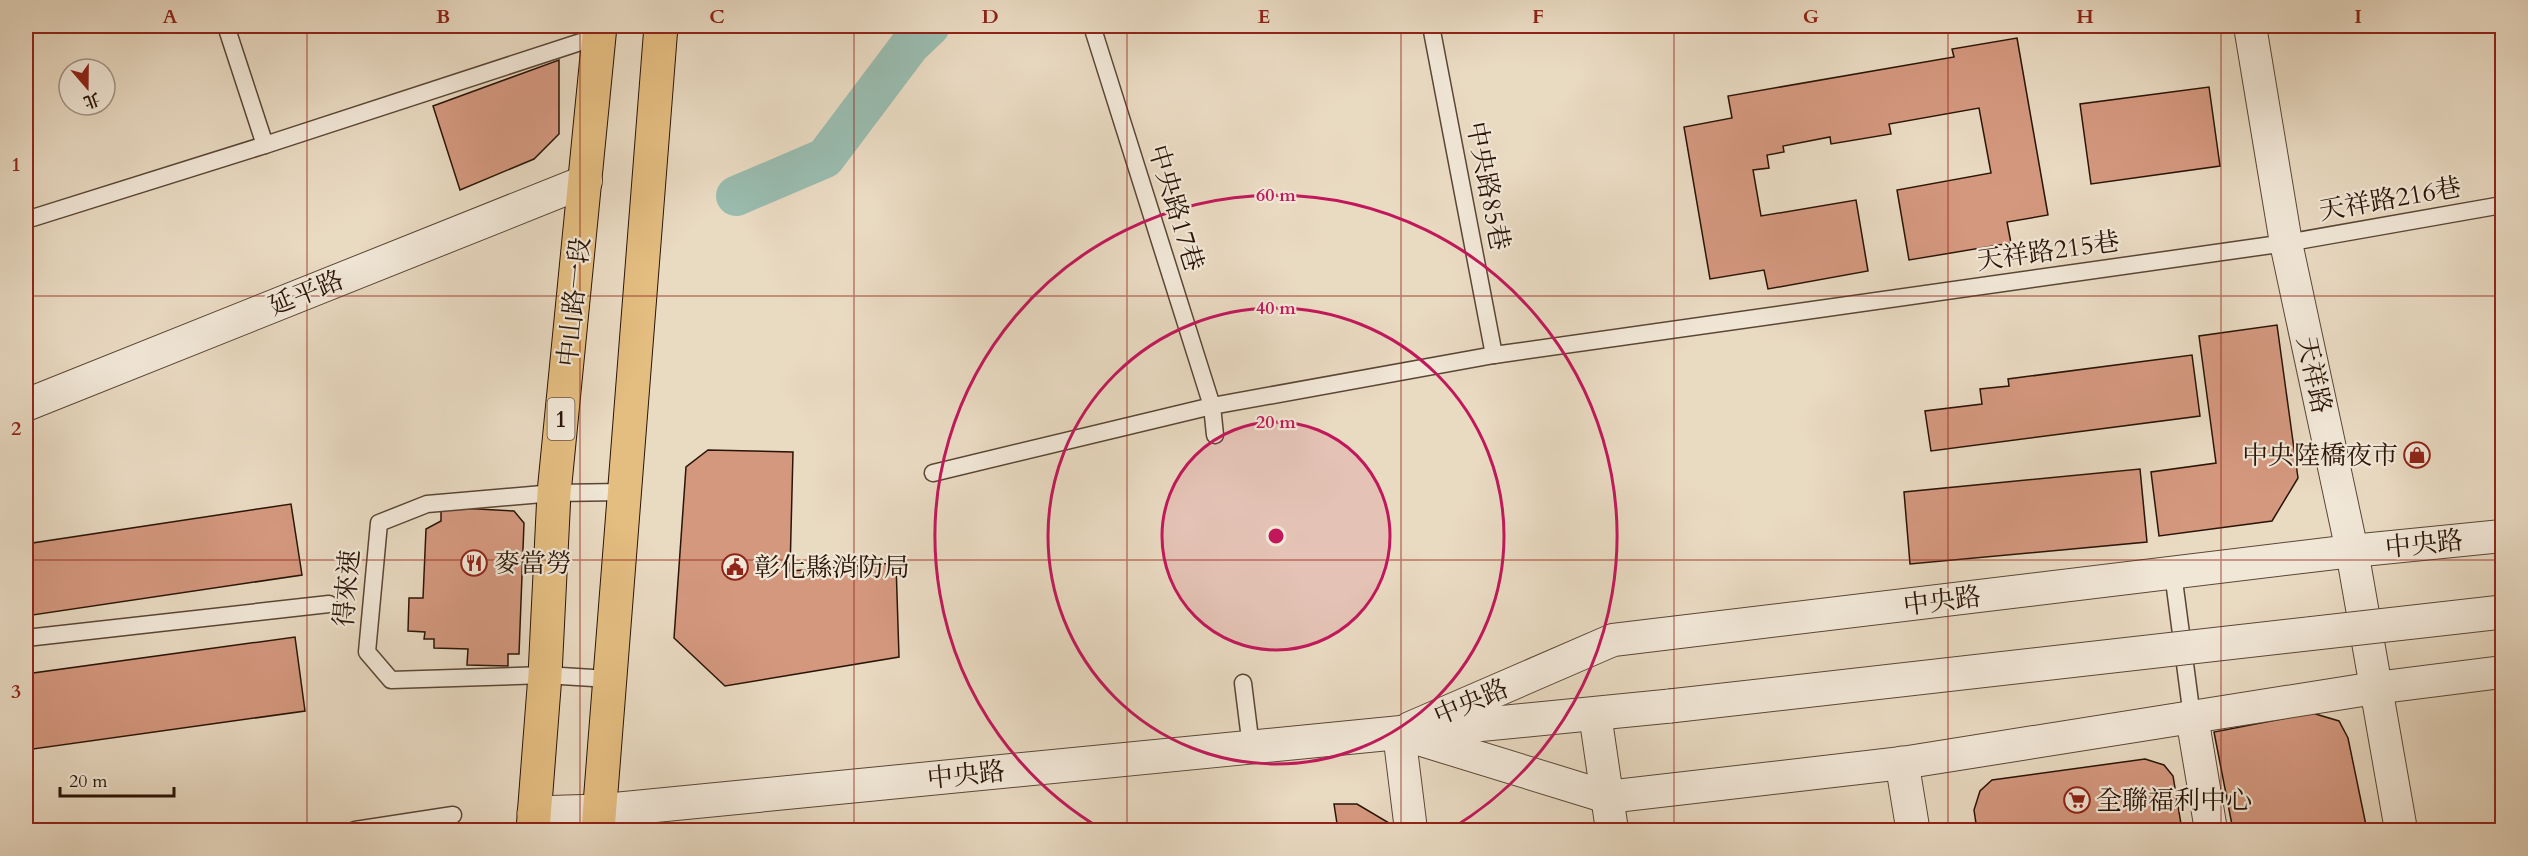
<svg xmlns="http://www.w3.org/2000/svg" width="2528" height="856" font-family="Cardo,'Noto Serif TC',serif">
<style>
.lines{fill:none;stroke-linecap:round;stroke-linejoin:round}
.canal{stroke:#99bbae;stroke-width:40}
.building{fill:#d4987f;stroke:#2a1406;stroke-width:1.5}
.service-casing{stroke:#5a4635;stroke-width:19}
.minor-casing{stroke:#5a4635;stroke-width:34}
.tertiary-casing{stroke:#5a4635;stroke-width:35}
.primary-casing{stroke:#2a1406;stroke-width:35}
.service{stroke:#f1e7d7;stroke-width:16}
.minor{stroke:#f1e7d7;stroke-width:32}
.tertiary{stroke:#f1e7d7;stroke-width:33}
.primary{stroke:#e4bd81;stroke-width:33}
.tertiary-bridge-casing{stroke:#5a4635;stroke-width:35;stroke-linecap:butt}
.tertiary-bridge{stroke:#f1e7d7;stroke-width:33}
.grid{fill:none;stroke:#8f2418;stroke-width:1.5;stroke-opacity:0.55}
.ring{fill:none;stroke:#c2185b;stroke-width:3}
.labels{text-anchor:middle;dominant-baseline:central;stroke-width:4.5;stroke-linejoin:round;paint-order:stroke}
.shield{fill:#f1e7d7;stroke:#665345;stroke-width:1.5}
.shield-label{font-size:24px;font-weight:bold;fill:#2a1406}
.street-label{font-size:26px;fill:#2a1406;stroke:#f1e7d7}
.poi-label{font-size:26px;fill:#2a1406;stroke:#f1e7d7;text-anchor:start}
.centre{fill:#c2185b;stroke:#f1e7d7;stroke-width:3}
.ring-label{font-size:18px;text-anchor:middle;font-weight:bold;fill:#c2185b;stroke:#f1e7d7;stroke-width:4.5;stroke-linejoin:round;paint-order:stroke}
.neatline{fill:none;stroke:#8f2418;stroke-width:2}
.grid-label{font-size:20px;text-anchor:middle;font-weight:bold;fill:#8f2418}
</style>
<rect width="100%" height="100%" fill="#e9dac2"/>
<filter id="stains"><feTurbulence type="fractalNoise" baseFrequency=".00333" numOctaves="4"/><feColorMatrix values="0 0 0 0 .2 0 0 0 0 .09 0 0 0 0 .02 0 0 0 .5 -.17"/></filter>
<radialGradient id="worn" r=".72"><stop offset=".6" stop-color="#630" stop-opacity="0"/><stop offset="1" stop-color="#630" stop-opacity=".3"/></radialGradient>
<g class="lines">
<!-- canal -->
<path class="canal" d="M736 196 825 158 910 45 930 26"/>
</g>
<!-- building -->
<g class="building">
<path d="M2017 38 2048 215 2007 222 2011 243 1909 260 1897 190 1991 173 1979 108 1889 124 1891 134 1831 144 1830 137 1783 146 1784 152 1767 155 1769 168 1753 170 1761 216 1856 200 1868 271 1768 289 1764 270 1710 279 1684 127 1732 118 1728 96 1954 57 1952 49Z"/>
<path d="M559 60V134L534 159 460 190 433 106Z"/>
<path d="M2209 87 2220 166 2091 184 2080 104Z"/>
<path d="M2277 325 2298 478 2272 521 2159 536 2151 472 2216 463 2199 336Z"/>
<path d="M2192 355 2200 416 1931 451 1925 411 1982 404 1980 389 2009 386 2008 379Z"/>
<path d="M708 450 793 452 790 571 896 563 899 657 725 686 674 638 686 467Z"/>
<path d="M2140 469 2147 542 1910 564 1904 492Z"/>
<path d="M291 504 302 575 26 616V544Z"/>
<path d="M441 507 514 511 524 523 519 654H508V666L467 665 468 649 434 648V639H424L425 632 408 631 409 598H423L426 529 441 521Z"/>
<path d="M295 637 305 711 26 750V674Z"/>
<path d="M2312 713 2339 721 2348 738 2367 830H2233L2214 732Z"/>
<path d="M2145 759 2164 765 2173 776 2182 830H1977L1974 810 1980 791 1992 780Z"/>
<path d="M1334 804H1357L1389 823 1390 830H1338Z"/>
</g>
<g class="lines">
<!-- service casing -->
<g class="service-casing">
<g id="service">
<path d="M226 26 265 145"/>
<path d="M1092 26 1212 406 1215 435"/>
<path d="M1431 26 1494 355"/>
<path d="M26 220 265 145 599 36"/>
<path d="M933 473 1212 406 1494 355 2286 243 2502 205"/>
<path d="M2173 573 2192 717"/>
<path d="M26 638 329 604"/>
<path d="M609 679 545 675 391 680 367 652 379 523 427 504 554 493 624 492"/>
<path d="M1243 683 1251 747"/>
<path d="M355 830 453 815"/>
</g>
</g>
<!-- minor casing -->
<g class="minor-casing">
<g id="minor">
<path d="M2250 26 2286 243 2352 551 2401 830"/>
<path d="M26 405 586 181"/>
<path d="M1595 714 1612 830"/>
<path d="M2192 717 2211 830"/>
<path d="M1410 728 1613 640 2352 551 2502 536"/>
<path d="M1399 733 1607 797 1902 763 2375 688 2502 672"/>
<path d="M1399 733 1411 830"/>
</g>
</g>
<!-- tertiary casing -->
<g class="tertiary-casing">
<g id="tertiary">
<path d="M1902 763 1913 830"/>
<path d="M534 813 599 811 1670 706"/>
</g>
</g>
<!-- primary casing -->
<g class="primary-casing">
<g id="primary">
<path d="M533 830 545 675 554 493 600 26"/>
<path d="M598 830 661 26"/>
</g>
</g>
<!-- service -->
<use href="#service" class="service"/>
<!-- minor -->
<use href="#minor" class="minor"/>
<!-- tertiary -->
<use href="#tertiary" class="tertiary"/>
<!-- primary -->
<use href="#primary" class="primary"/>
<!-- tertiary-bridge casing -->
<g class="tertiary-bridge-casing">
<path id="tertiary-bridge" d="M1670 706 2502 612"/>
</g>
<!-- tertiary-bridge -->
<use href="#tertiary-bridge" class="tertiary-bridge"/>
</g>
<!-- grid -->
<path class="grid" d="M307 26V830M580 26V830M854 26V830M1127 26V830M1401 26V830M1674 26V830M1948 26V830M2221 26V830M26 296H2502M26 560H2502"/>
<!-- distance rings -->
<circle cx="1276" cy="536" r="114" fill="#c2185b" fill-opacity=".12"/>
<g class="ring">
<circle cx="1276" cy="536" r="114"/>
<circle cx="1276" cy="536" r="228"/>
<path d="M1103 830A341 341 0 1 1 1449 830"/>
</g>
<!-- icons -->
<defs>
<g id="shop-ring" transform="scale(1.35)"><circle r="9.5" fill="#f1e7d7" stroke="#8f2418" stroke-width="1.5"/><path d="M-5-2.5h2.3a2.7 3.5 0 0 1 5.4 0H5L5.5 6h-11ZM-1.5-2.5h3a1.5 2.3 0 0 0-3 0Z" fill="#8f2418"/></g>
<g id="restaurant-ring" transform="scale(1.35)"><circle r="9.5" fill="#f1e7d7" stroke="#8f2418" stroke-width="1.5"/><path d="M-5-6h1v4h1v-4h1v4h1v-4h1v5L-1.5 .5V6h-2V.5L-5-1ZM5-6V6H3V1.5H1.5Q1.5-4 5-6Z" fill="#8f2418"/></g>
<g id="civic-ring" transform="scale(1.35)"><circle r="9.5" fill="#f1e7d7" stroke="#8f2418" stroke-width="1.5"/><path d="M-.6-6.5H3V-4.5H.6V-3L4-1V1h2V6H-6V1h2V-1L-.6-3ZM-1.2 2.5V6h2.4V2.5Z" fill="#8f2418"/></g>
<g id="supermarket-ring" transform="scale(1.35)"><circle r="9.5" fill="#f1e7d7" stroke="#8f2418" stroke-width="1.5"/><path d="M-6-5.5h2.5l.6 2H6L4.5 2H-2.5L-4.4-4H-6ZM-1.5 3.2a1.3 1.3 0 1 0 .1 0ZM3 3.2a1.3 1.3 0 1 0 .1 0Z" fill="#8f2418"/></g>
</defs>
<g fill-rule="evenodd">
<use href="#shop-ring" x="2417" y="455"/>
<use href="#restaurant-ring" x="474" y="563"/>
<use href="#civic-ring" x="735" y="567"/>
<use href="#supermarket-ring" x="2077" y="800"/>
</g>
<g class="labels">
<!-- shield labels -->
<rect class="shield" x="547.5" y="398" width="27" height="42" rx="4.5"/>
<g class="shield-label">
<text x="561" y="419">1</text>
</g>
<!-- street labels -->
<g class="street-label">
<text transform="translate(1488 186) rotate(79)">中央路85巷</text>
<text transform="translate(2390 199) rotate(-10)">天祥路216巷</text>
<text transform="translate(1176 208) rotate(73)">中央路17巷</text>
<text transform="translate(2048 251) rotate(-8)">天祥路215巷</text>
<text transform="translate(306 293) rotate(-22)">延平路</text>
<text transform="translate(574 302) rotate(-84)">中山路一段</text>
<text transform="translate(2314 375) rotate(78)">天祥路</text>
<text transform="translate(2424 544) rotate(-6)">中央路</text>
<text transform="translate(347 588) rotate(-85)">得來速</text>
<text transform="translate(1942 601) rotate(-7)">中央路</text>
<text transform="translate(1471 702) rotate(-23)">中央路</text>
<text transform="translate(966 775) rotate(-6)">中央路</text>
</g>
<!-- poi labels -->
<g class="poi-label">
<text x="2398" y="455" text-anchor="end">中央陸橋夜市</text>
<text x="494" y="563">麥當勞</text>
<text x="754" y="567">彰化縣消防局</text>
<text x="2096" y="800">全聯福利中心</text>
</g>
</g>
<circle cx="1276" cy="536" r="9" class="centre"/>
<g class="ring-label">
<text x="1276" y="201">60 m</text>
<text x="1276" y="314">40 m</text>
<text x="1276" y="428">20 m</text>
</g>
<!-- margin -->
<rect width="2528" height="856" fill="none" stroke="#e9dac2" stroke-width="66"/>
<!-- north arrow -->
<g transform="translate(87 87) rotate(160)"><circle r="28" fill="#f1e7d7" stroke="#a19383" stroke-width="1.5"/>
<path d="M0-4.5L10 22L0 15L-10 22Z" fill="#8f2418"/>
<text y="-9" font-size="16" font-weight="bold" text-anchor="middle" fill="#2a1406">北</text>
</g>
<!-- scale -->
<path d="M60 787v9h114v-9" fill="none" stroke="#2a1406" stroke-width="3"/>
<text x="69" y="787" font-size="18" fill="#2a1406" stroke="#f1e7d7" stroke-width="4.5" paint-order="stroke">20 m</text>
<rect x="33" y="33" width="2462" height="790" class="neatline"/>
<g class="grid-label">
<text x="170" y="23">A</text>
<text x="443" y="23">B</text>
<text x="717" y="23">C</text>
<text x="990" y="23">D</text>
<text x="1264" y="23">E</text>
<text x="1538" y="23">F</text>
<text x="1811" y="23">G</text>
<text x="2085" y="23">H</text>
<text x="2358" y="23">I</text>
<text x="16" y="171">1</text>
<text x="16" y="435">2</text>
<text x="16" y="698">3</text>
</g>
<rect width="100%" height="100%" filter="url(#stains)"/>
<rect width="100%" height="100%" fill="url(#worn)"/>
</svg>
